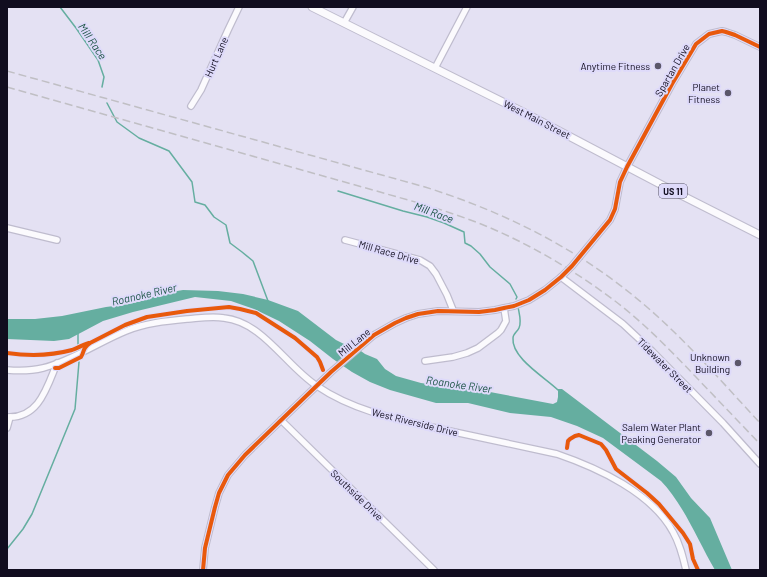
<svg xmlns="http://www.w3.org/2000/svg" width="767" height="577" font-family="Barlow,sans-serif">
<style>
.water{fill:#65aea0}
.lines{fill:none;stroke-linecap:round;stroke-linejoin:round}
.stream{stroke:#65aea0;stroke-width:1.5}
.minor-casing{stroke:#bfbcce;stroke-width:8}
.major-casing{stroke:#bfbcce;stroke-width:9}
.minor{stroke:#fbfafd;stroke-width:5.5}
.major{stroke:#fbfafd;stroke-width:7}
.rail{stroke:#c0bfc4;stroke-width:1.5;stroke-dasharray:8 4;stroke-linecap:butt}
.cycleway-casing{stroke:#dedafa;stroke-width:6}
.cycleway{stroke:#e8590c;stroke-width:4}
.poi-dot{fill:#5b5769;stroke:#dedafa;stroke-width:1.5}
.labels{text-anchor:middle;dominant-baseline:central;stroke-width:4;stroke-linejoin:round;paint-order:stroke}
.shield{fill:#dedafa;stroke:#4e4a61;stroke-width:1}
.shield-label{font-size:9px;font-weight:bold;fill:#110d1f}
.street-label{font-size:10px;fill:#110d1f;stroke:#dedafa}
.poi-label{font-size:10px;fill:#110d1f;stroke:#dedafa;text-anchor:end}
.water-label{font-size:11px;font-style:italic;fill:#1c5445;stroke:#dedafa}
</style>
<rect width="100%" height="100%" fill="#e4e1f3"/>
<!-- water -->
<path class="water" d="M183 290 218 291 243 294 268 300 298 311 336 340 344 344 354 346 365 354 377 359 385 369 396 376 421 383 441 386 463 388 490 392 553 404 557 402 558 397V389H562L657 461 676 477 691 498 710 518 732 570H715C698 541 684 505 661 481L603 438 577 426 551 417 510 413 468 403H436L390 390 370 382 352 372 333 359 310 341 279 321 254 309 231 301 195 297 133 312 103 321 69 339 54 341 7 339V319H35L62 316 106 307 129 304 145 300 160 294Z"/>
<g class="lines">
<!-- stream -->
<g class="stream">
<path d="M60 7 76 28 98 60 104 77 102 87"/>
<path d="M107 103 117 122 139 138 169 151 192 182 195 202 205 205 214 217 226 225 230 243 242 252 253 261 268 301"/>
<path d="M338 191 403 211 427 217 444 223 464 232 465 243 471 246 480 254 490 267 510 284 517 297 516 299"/>
<path d="M518 307C519 313 522 322 519 328 517 332 513 334 513 338 511 358 546 378 558 390"/>
<path d="M78 333V346"/>
<path d="M7 549 23 529 32 514 75 409 79 362"/>
</g>
<!-- minor casing -->
<g class="minor-casing">
<g id="minor">
<path d="M344 23 353 7"/>
<path d="M435 68 467 7"/>
<path d="M191 106 201 90 228 30 239 7"/>
<path d="M7 228 57 240"/>
<path d="M345 240 420 260 430 266 436 274 447 295 453 310"/>
<path d="M561 277 623 324 652 351 723 423 760 464"/>
<path d="M425 361 453 357 467 353 478 348 498 333 501 330 506 321 504 308"/>
<path d="M7 370C19 371 31 371 43 368 71 361 99 342 126 331 145 323 167 321 188 319 200 318 212 316 224 318 263 322 286 366 317 386 355 412 401 420 445 430 482 438 519 446 557 454 598 468 652 493 673 532 680 544 683 557 686 570"/>
<path d="M7 417C39 419 47 387 57 363"/>
<path d="M281 420 434 570"/>
<path d="M7 428 10 417"/>
<path d="M203 570 205 548 215 507 219 493 228 475 245 455 331 372 374 335 395 323 406 318 418 314 438 311 479 312 495 310 504 308 514 306 529 300 545 290 561 277 572 266 610 220 615 209 620 182 627 167 672 84 696 44 709 34 722 31 726 32 735 35 760 47"/>
</g>
</g>
<!-- major casing -->
<g class="major-casing">
<path id="major" d="M312 7 525 113 679 194 760 235"/>
</g>
<!-- minor -->
<use href="#minor" class="minor"/>
<!-- major -->
<use href="#major" class="major"/>
<!-- rail -->
<g class="rail">
<path d="M7 71 425 187C504 212 577 248 641 302 684 338 721 381 760 423"/>
<path d="M7 87 426 205C445 211 463 217 481 224 528 243 574 270 615 301 644 323 670 350 695 376 717 399 738 421 760 444"/>
</g>
<!-- cycleway casing -->
<g class="cycleway-casing">
<g id="cycleway">
<path d="M7 353C29 356 50 356 72 350 77 348 83 345 89 343"/>
<path d="M55 368H59L81 357C85 351 82 348 90 343L125 325 147 317 187 311 229 307 240 309 256 313 295 338 317 357 320 362 323 370"/>
<path d="M567 448 568 441 570 439 575 436 579 435 601 444 606 450 616 469 647 493 659 504 683 533 690 544 693 559 698 570"/>
<path d="M203 570 205 548 215 507 219 493 228 475 245 455 331 372 374 335 395 323 406 318 418 314 438 311 479 312 495 310 504 308 514 306 529 300 545 290 561 277 572 266 610 220 615 209 620 182 627 167 672 84 696 44 709 34 722 31 726 32 735 35 760 47"/>
</g>
</g>
<!-- cycleway -->
<use href="#cycleway" class="cycleway"/>
</g>
<!-- markers -->
<g class="poi-dot">
<circle cx="658" cy="66" r="4"/>
<circle cx="728" cy="93" r="4"/>
<circle cx="738" cy="363" r="4"/>
<circle cx="709" cy="433" r="4"/>
</g>
<g class="labels">
<!-- shield labels -->
<rect class="shield" x="659" y="184" width="28" height="14" rx="3"/>
<g class="shield-label">
<text x="673" y="191">US 11</text>
</g>
<!-- street labels -->
<g class="street-label">
<text transform="translate(216 57) rotate(-66)">Hurt Lane</text>
<text transform="translate(672 70) rotate(-60)">Spartan Drive</text>
<text transform="translate(537 119) rotate(27)">West Main Street</text>
<text transform="translate(389 252) rotate(16)">Mill Race Drive</text>
<text transform="translate(354 342) rotate(-39)">Mill Lane</text>
<text transform="translate(665 365) rotate(45)">Tidewater Street</text>
<text transform="translate(415 422) rotate(14)">West Riverside Drive</text>
<text transform="translate(357 495) rotate(44)">Southside Drive</text>
</g>
<!-- poi labels -->
<g class="poi-label">
<text x="650" y="66">Anytime Fitness</text>
<text x="720" y="87">Planet<tspan x="720" dy="12">Fitness</tspan></text>
<text x="730" y="357">Unknown<tspan x="730" dy="12">Building</tspan></text>
<text x="701" y="427">Salem Water Plant<tspan x="701" dy="12">Peaking Generator</tspan></text>
</g>
<!-- water labels -->
<g class="water-label">
<text transform="translate(93 41) rotate(56)">Mill Race</text>
<text transform="translate(434 212) rotate(20)">Mill Race</text>
<text transform="translate(144 294) rotate(-13)">Roanoke River</text>
<text transform="translate(459 384) rotate(8)">Roanoke River</text>
</g>
</g>
<!-- border -->
<rect width="767" height="577" fill="none" stroke="#110d1f" stroke-width="16"/>
</svg>
